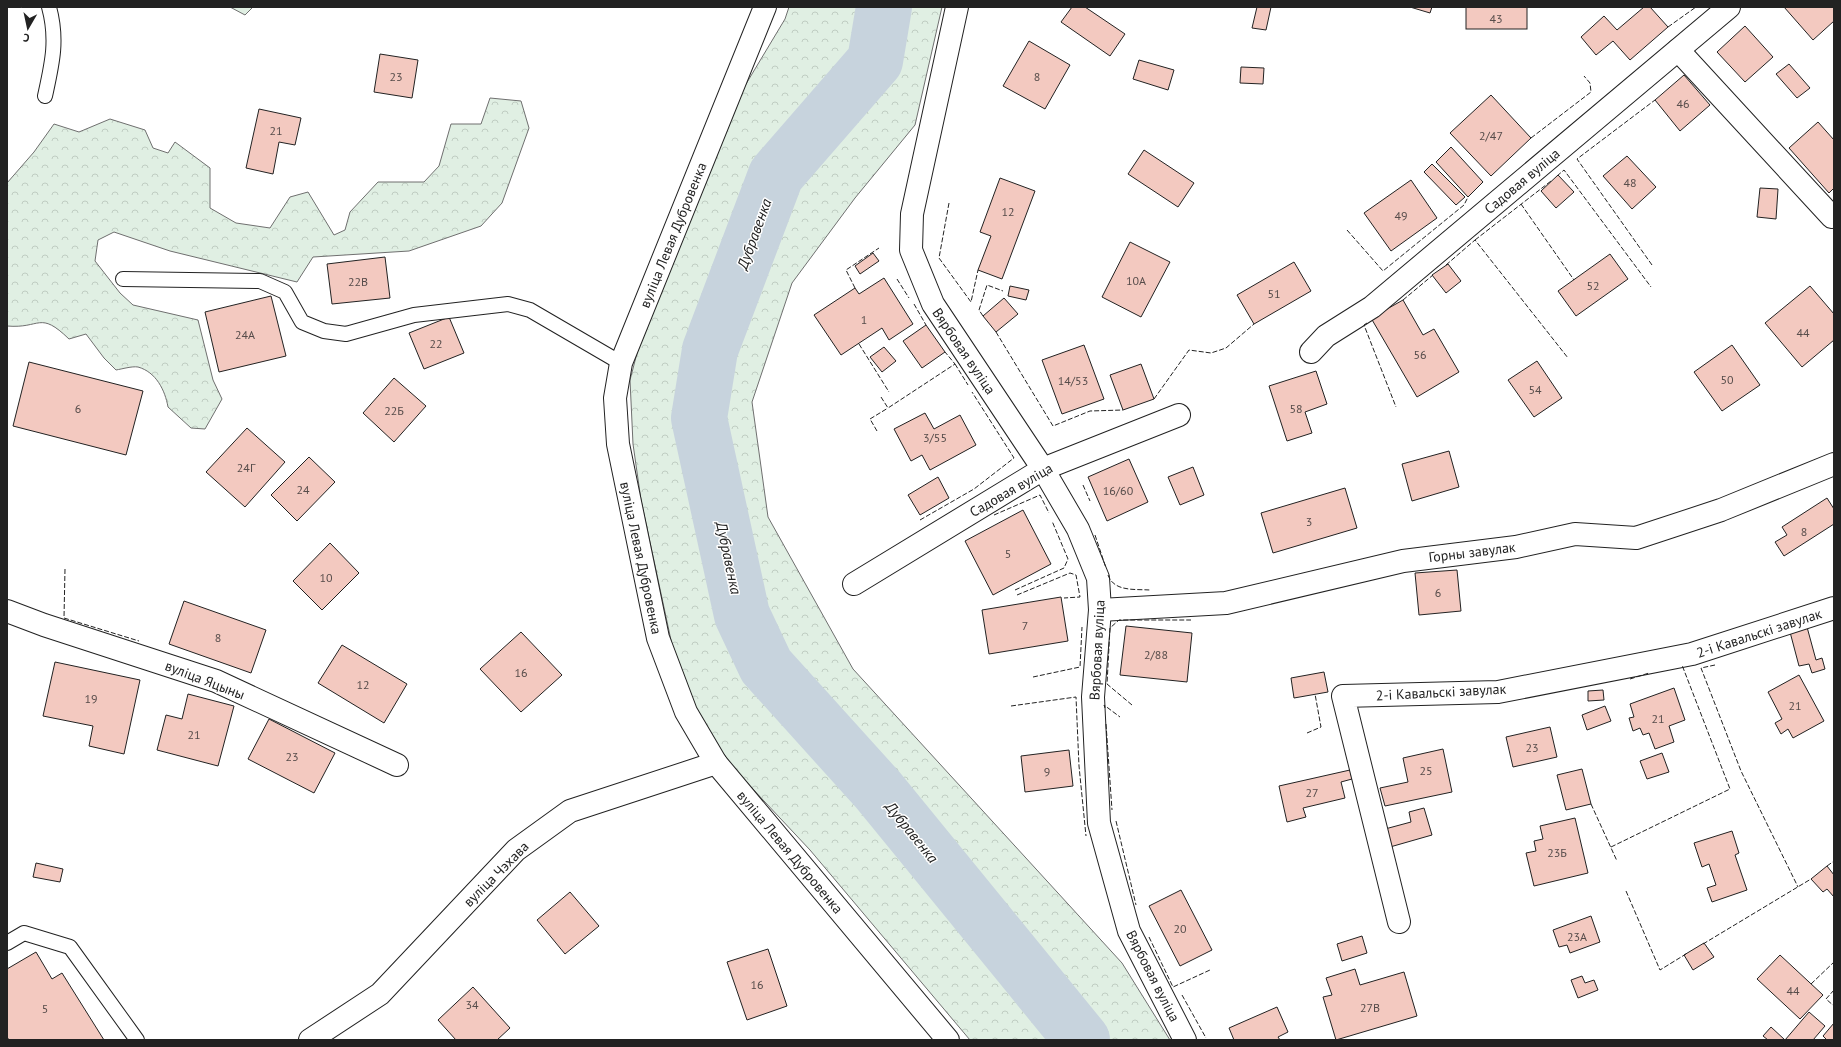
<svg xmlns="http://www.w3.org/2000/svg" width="1841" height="1047" font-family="'PT Sans',sans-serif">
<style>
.forest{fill:url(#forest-crowns);stroke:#6f6f6f}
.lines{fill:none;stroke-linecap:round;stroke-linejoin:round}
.river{stroke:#c7d3dd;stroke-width:56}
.building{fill:#f3c9c0;stroke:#222}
.lane-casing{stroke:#222;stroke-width:16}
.street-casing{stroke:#222;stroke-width:24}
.lane{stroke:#fff;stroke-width:14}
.street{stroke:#fff;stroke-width:22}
.fence{stroke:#222;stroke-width:1;stroke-dasharray:5 2;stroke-linecap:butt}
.labels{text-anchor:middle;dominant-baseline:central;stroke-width:3;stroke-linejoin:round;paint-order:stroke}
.number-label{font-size:12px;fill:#564c4a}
.street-label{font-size:14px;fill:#222;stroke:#fff}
.water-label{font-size:15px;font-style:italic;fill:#222;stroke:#fff}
</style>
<defs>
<pattern id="forest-crowns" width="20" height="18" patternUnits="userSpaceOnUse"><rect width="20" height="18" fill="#e0efe3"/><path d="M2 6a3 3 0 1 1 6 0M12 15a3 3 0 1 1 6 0" fill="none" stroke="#c0cdc2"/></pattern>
</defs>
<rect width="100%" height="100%" fill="#fff"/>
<!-- forest -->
<g class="forest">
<path d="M230 7H253L245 15Z"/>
<path d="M789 7H942L915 125 855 198 792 283 752 402 768 517 853 669 1122 963 1170 1040H970L810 850 719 753 678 673 641 500 633 444 630 380 642 334 737 99 785 19Z"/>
<path d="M490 98 521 101 529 128 502 203 481 226 409 251 313 257 297 282 170 251 114 232 98 240 95 261 120 293 133 305 198 320 213 380 222 399 205 429 191 428 168 407C165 390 156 372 138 367 132 366 122 369 116 370L104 358 86 334 69 339C39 310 41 329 7 326V183L34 152 54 124 79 132 110 119 145 130 153 148 168 153 175 142 210 168V208L236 223 270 228 290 197 308 192 334 235 345 230 350 212 378 182H424L439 166 451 124H481Z"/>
</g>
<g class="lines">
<!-- river -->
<path class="river" d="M884 7 875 61 776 175 710 350 699 418 742 615 766 666 878 790 1082 1040"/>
</g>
<!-- building -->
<g class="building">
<path d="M1072 7H1085L1125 34 1110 56 1061 22Z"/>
<path d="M1257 7H1271L1266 30 1252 28Z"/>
<path d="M1410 7H1432L1430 13Z"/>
<rect x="1466" y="7" width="61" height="22"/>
<path d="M1644 7H1650L1668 27 1630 60 1613 41 1596 55 1581 37 1604 16 1617 30Z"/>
<path d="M1784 7H1834V21L1813 40Z"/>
<path d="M1745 26 1773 57 1745 82 1717 52Z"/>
<path d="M1029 41 1070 65 1045 109 1003 86Z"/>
<path d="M380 54 418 60 412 98 374 92Z"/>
<path d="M1139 60 1174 70 1168 90 1133 79Z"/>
<path d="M1789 64 1810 88 1797 98 1776 74Z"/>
<path d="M1241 67 1264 68 1263 84 1240 83Z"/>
<path d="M1684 75 1710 105 1680 131 1655 100Z"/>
<path d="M1491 95 1531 138 1491 176 1450 133Z"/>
<path d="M259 109 301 118 295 145 279 142 273 174 246 168Z"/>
<path d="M1818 122 1834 140V188L1829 193 1789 148Z"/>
<path d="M1451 147 1483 182 1468 197 1436 162Z"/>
<path d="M1144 150 1194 183 1178 207 1128 174Z"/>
<path d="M1627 156 1656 187 1632 209 1603 176Z"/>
<path d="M1432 164 1465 197 1456 205 1424 172Z"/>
<path d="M1558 175 1574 192 1556 208 1541 191Z"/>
<path d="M1000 178 1035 191 1002 279 978 270 991 236 980 232Z"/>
<path d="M1411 180 1437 218 1391 251 1364 213Z"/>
<path d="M1760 188 1778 189 1776 219 1757 217Z"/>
<path d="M1130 242 1170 262 1141 317 1102 297Z"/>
<path d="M873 253 879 261 860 274 855 266Z"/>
<path d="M1610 254 1628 279 1576 316 1558 291Z"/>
<path d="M385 257 390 298 332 304 327 264Z"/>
<path d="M1294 262 1311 291 1254 324 1237 295Z"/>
<path d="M1448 264 1461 281 1446 293 1432 275Z"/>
<path d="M884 278 913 324 889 340 882 328 841 355 814 315 855 288 859 294Z"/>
<path d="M1010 286 1029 290 1026 300 1008 296Z"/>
<path d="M1810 286 1834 314V340L1802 367 1765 323Z"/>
<path d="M271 296 286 356 219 372 205 312Z"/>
<path d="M1004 298 1018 314 996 332 983 316Z"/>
<path d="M1403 300 1423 335 1434 329 1459 372 1417 397 1371 318Z"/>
<path d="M449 317 464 353 424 369 409 333Z"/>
<path d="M926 325 945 352 922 368 903 341Z"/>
<path d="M1084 345 1104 399 1062 414 1042 360Z"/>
<path d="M1732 345 1760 385 1722 411 1694 372Z"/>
<path d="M884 347 896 361 882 372 870 357Z"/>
<path d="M1537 361 1562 398 1534 417 1508 380Z"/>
<path d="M29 362 143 391 126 455 13 426Z"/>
<path d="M1141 364 1154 399 1123 410 1110 375Z"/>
<path d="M1316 371 1327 404 1305 412 1312 433 1287 441 1269 386Z"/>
<path d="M394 378 426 406 394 442 363 413Z"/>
<path d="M925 413 934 429 960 415 976 445 930 470 922 455 911 461 894 429Z"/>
<path d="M247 428 285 462 245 507 206 472Z"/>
<path d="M1449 451 1459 487 1412 501 1402 464Z"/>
<path d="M309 457 335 482 297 521 271 495Z"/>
<path d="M1129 459 1148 502 1107 521 1088 477Z"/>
<path d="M1193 467 1204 495 1180 505 1168 477Z"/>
<path d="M938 477 949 498 920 515 908 495Z"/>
<path d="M1345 488 1357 528 1273 553 1261 513Z"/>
<path d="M1827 498 1834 509V524L1784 556 1775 542 1787 535 1782 527Z"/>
<path d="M1023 510 1051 564 993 595 965 541Z"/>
<path d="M330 543 359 573 322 610 293 581Z"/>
<path d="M1457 570 1461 611 1419 615 1415 573Z"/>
<path d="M1061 597 1068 641 989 654 982 610Z"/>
<path d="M184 601 266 630 251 673 169 644Z"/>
<path d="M1126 626 1192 633 1187 682 1120 675Z"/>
<path d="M1807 627 1816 660 1822 658 1825 669 1812 673 1809 664 1799 666 1790 632Z"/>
<path d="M521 632 562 675 521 712 480 669Z"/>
<path d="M342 645 407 684 384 723 318 683Z"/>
<path d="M55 662 140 680 124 754 89 746 93 726 43 716Z"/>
<path d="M1324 672 1328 692 1294 698 1291 678Z"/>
<path d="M1799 675 1824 721 1793 738 1788 729 1781 734 1775 723 1782 719 1768 692Z"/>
<path d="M1674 688 1685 720 1669 726 1674 742 1655 749 1649 733 1643 735 1640 728 1633 731 1629 718 1634 717 1630 704Z"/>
<path d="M1603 690 1604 700 1588 701V691Z"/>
<path d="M188 694 234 706 218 766 157 750 166 715 182 719Z"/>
<path d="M1605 706 1611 721 1587 730 1582 715Z"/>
<path d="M269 719 335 753 314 793 248 759Z"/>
<path d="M1550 727 1557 757 1513 767 1506 737Z"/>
<path d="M1443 749 1452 792 1385 806 1380 788 1408 782 1403 758Z"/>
<path d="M1069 750 1073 786 1025 792 1021 756Z"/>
<path d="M1662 753 1669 772 1647 779 1640 761Z"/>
<path d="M1582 769 1591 804 1566 810 1557 775Z"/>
<path d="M1350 770 1352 779 1341 782 1345 798 1303 808 1306 817 1287 822 1279 786Z"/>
<path d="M1424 808 1432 835 1390 847 1385 829 1411 822 1409 812Z"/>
<path d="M1575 818 1588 873 1534 886 1526 853 1536 851 1534 841 1543 839 1540 826Z"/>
<path d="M1732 831 1739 853 1735 855 1747 890 1712 902 1707 888 1716 885 1709 864 1702 867 1694 843Z"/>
<path d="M36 863 63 869 60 882 33 877Z"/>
<path d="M1827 866 1834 875V897L1827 889 1823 892 1811 879Z"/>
<path d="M1181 890 1212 950 1180 966 1149 906Z"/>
<path d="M570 892 599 926 565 954 537 920Z"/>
<path d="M1591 916 1600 942 1570 953 1567 945 1559 947 1553 930Z"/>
<path d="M1362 936 1367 953 1342 961 1337 944Z"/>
<path d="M1704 943 1714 957 1693 970 1684 955Z"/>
<path d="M768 949 787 1006 747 1020 727 962Z"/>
<path d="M36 952 52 979 62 973 104 1040H10L7 1038V969Z"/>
<path d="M1780 955 1823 995 1800 1019 1757 979Z"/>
<path d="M1355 969 1360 985 1404 972 1417 1016 1336 1040 1323 997 1332 995 1326 978Z"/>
<path d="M1582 976 1585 983 1594 980 1598 990 1578 998 1571 980Z"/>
<path d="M473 987 510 1028 497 1040H456L438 1020Z"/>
<path d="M1277 1007 1288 1032 1278 1037 1280 1040H1234L1229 1028Z"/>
<path d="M1809 1012 1825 1026 1813 1040H1768L1763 1036 1771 1027 1785 1040Z"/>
<path d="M1834 1023V1040H1827L1823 1036Z"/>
</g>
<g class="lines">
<!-- lane casing -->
<g class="lane-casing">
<g id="lane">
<path d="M45 96C52 64 58 40 49 7"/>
<path d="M123 279 260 281 285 292 302 322 324 331 346 334 414 315 508 304 530 310 621 363"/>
<path d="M7 943 24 933 70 947 137 1040"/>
</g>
</g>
<!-- street casing -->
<g class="street-casing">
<g id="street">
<path d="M765 7 621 363 615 398 618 444 658 638 686 712 716 763 948 1040"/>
<path d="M957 7 912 214 911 250 933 304 1043 469 1078 529 1098 578 1100 610 1093 697 1099 823 1129 931 1185 1040"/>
<path d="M1678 50 1832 217 1834 216"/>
<path d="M1311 352 1326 336 1372 307 1729 7"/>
<path d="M854 584 1043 469 1179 415"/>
<path d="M1100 610 1226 603 1403 561 1516 547 1575 534 1636 538 1721 510 1834 464"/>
<path d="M7 611 44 625 216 681 397 765"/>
<path d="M1399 922 1343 696 1498 692 1692 654 1834 608"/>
<path d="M310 1040 380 994 516 850 570 811 716 763"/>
</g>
</g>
<!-- lane -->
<use href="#lane" class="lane"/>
<!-- street -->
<use href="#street" class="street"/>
<!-- fence -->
<g class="fence">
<path d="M1668 27 1696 7"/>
<path d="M1531 138 1591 92 1590 83 1584 76"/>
<path d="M1557 176 1564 170 1651 287"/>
<path d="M949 203 939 258 971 302 978 270"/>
<path d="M1521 204 1574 280"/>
<path d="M1347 230 1383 271 1464 205 1468 197"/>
<path d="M1475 240 1551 181"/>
<path d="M1446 265 1475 240 1568 358"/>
<path d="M1652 265 1577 159 1655 100"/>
<path d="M897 279 909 298"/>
<path d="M855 288 846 270 879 248"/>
<path d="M1403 300 1433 275"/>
<path d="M914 304 926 325"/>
<path d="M983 316 979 310 987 285 1003 291"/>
<path d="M1367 323 1364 325 1396 407"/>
<path d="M996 332 1053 426 1090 411 1123 410"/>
<path d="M859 344 889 392"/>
<path d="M955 364 968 385"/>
<path d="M881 397 888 408 955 364 945 352"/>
<path d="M1154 399 1189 350 1211 353 1226 348 1254 324"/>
<path d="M877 431 870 419 888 408"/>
<path d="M1083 485 1090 501"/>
<path d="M994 515 1040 495 1049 513"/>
<path d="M920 520 974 489 1014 458 972 392"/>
<path d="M1095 535 1106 568"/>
<path d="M65 569 64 618 139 641"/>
<path d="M1108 575C1114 592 1135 589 1150 590"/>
<path d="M1015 590 1064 568 1068 559 1052 521"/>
<path d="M1017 595 1070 573 1076 575 1080 597 1064 598"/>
<path d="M1715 665 1701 668 1741 771 1798 887"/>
<path d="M1033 677 1080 667 1082 627"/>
<path d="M1630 679 1649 673"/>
<path d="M1132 705 1107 684 1110 628 1119 620H1191"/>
<path d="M1011 706 1076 697 1079 766 1086 836"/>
<path d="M1105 708 1104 705 1120 717"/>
<path d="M1106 724 1112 810"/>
<path d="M1307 733 1321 727 1315 694"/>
<path d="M1591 804 1617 861"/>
<path d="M1116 821 1136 905"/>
<path d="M1611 847 1730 789 1682 665"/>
<path d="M1827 866 1834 861"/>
<path d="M1626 891 1660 970 1686 954"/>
<path d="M1149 937 1173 987 1210 970"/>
<path d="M1703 944 1811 879"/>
<path d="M1811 984 1834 962"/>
<path d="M1834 990 1826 999 1834 1006"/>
<path d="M1182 995 1206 1038"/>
</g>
</g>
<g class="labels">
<!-- number labels -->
<g class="number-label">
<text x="1496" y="18">43</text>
<text x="396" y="76">23</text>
<text x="1037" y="76">8</text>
<text x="1683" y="103">46</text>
<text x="276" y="130">21</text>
<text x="1491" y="135">2/47</text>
<text x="1630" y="182">48</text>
<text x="1008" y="211">12</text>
<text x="1401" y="215">49</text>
<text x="1136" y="280">10А</text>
<text x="358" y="281">22В</text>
<text x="1593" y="285">52</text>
<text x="1274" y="293">51</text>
<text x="864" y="319">1</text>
<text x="1803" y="332">44</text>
<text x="245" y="334">24А</text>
<text x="436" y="343">22</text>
<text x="1420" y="354">56</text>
<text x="1727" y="379">50</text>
<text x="1073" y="380">14/53</text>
<text x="1535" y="389">54</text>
<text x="78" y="408">6</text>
<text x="1296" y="408">58</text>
<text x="394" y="410">22Б</text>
<text x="935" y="437">3/55</text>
<text x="246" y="467">24Г</text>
<text x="303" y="489">24</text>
<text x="1118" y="490">16/60</text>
<text x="1309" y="521">3</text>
<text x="1804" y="531">8</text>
<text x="1008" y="553">5</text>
<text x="326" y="577">10</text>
<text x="1438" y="592">6</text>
<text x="1025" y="625">7</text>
<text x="218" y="637">8</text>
<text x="1156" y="654">2/88</text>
<text x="521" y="672">16</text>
<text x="363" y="684">12</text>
<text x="91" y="698">19</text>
<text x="1795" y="705">21</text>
<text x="1658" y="718">21</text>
<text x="194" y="734">21</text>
<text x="1532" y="747">23</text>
<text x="292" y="756">23</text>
<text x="1426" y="770">25</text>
<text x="1047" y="771">9</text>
<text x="1312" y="792">27</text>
<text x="1557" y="852">23Б</text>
<text x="1180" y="928">20</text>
<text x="1577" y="936">23А</text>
<text x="757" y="984">16</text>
<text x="1793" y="990">44</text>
<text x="472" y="1004">34</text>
<text x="1370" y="1007">27В</text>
<text x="45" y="1008">5</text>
</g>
<!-- street labels -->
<g class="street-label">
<text transform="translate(1522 181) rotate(-40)">Садовая вуліца</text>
<text transform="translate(673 235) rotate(-68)">вуліца Левая Дубровенка</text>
<text transform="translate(964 351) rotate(56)">Вярбовая вуліца</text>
<text transform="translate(1011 490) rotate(-30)">Садовая вуліца</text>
<text transform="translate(1472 552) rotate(-7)">Горны завулак</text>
<text transform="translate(641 558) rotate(78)">вуліца Левая Дубровенка</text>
<text transform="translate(1759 633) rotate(-18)">2-і Кавальскі завулак</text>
<text transform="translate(1097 650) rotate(-87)">Вярбовая вуліца</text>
<text transform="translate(205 680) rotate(21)">вуліца Яцыны</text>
<text transform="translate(1441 692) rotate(-3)">2-і Кавальскі завулак</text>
<text transform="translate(790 852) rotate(50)">вуліца Левая Дубровенка</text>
<text transform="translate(496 874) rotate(-45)">вуліца Чэхава</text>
<text transform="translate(1153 976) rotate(63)">Вярбовая вуліца</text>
</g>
<!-- water labels -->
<g class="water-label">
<text transform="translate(754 234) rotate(-70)">Дубравенка</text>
<text transform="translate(729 558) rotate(78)">Дубравенка</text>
<text transform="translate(912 832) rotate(51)">Дубравенка</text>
</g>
</g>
<!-- border -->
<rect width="1841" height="1047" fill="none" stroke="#222222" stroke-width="16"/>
<!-- north arrow -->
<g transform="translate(28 28) rotate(189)" stroke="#ffffff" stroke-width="3" paint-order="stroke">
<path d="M0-3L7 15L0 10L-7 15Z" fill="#222222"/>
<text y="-6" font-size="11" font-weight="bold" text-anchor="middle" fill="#222222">С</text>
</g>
</svg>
